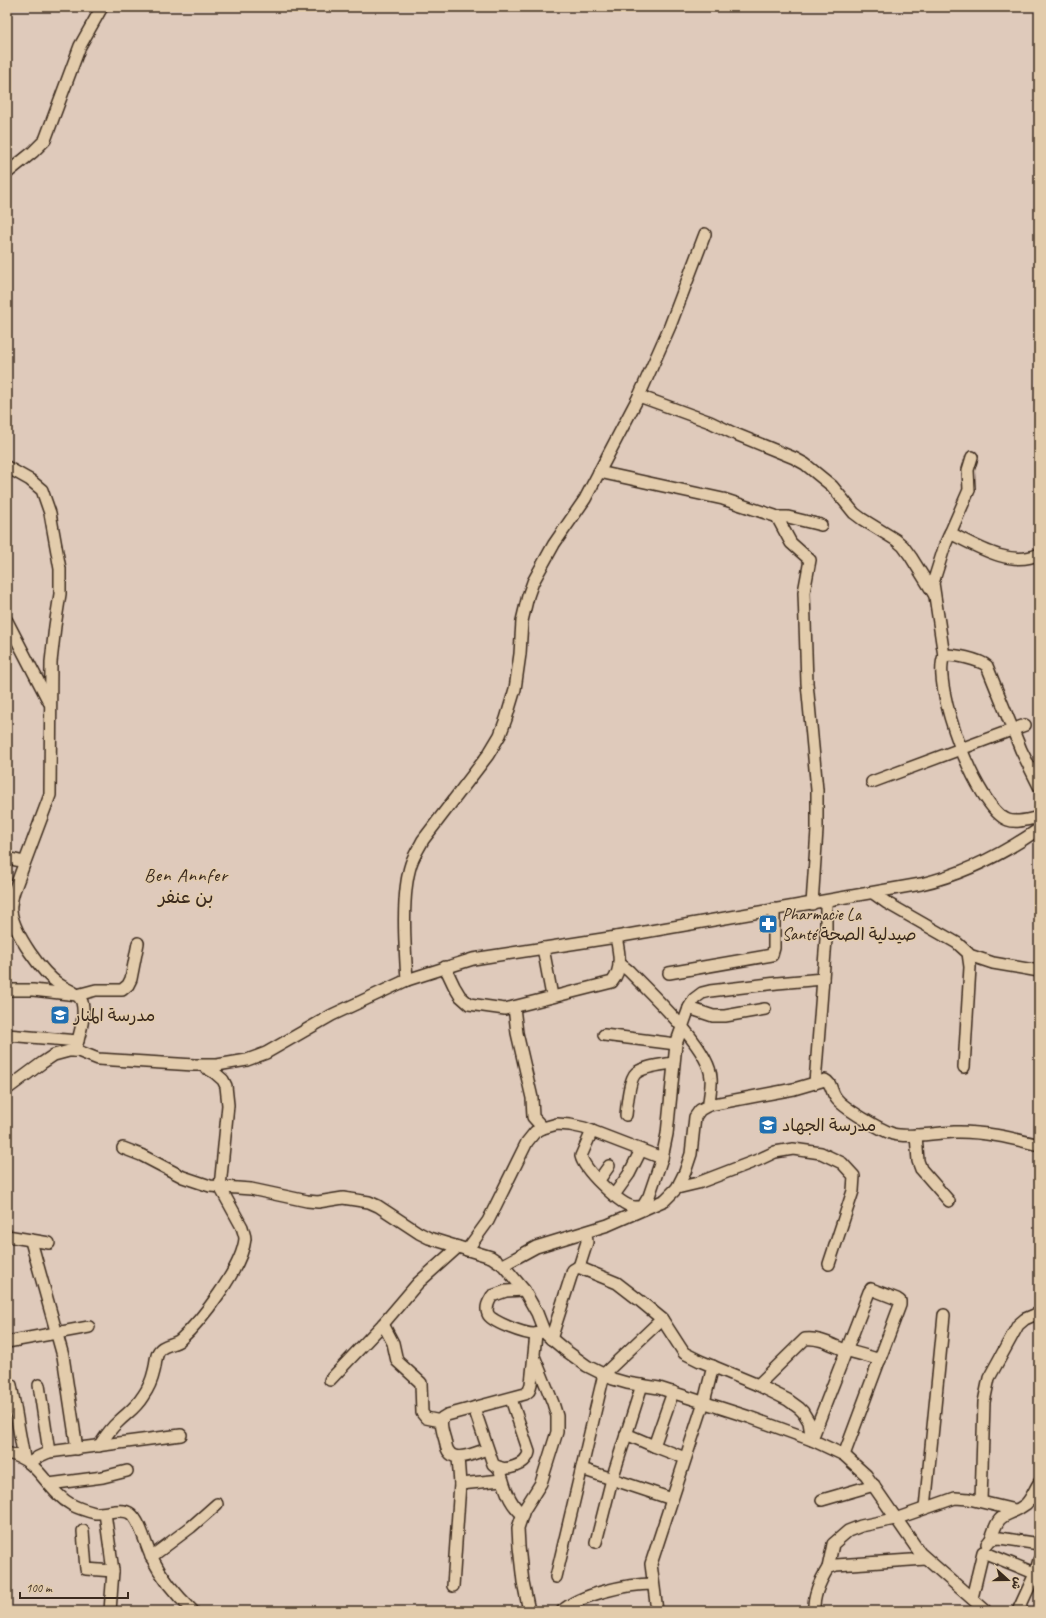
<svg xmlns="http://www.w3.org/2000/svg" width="1046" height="1618" font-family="Caveat,'Playpen Sans Arabic',sans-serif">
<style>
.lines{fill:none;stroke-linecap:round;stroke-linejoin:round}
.minor-casing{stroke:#3b2a1e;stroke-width:14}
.minor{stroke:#e3ccac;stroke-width:11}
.labels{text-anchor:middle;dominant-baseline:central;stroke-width:3;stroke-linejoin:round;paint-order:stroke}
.poi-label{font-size:17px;fill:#3b2a1e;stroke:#e3ccac;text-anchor:start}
.quarter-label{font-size:19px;letter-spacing:1px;fill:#3b2a1e;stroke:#e3ccac}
</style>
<rect width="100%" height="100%" fill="#dfcabb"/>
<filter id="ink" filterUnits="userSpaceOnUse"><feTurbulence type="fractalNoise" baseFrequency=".025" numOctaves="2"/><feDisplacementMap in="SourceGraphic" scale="8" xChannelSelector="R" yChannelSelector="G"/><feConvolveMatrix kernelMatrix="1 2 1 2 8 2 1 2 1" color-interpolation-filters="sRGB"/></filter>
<g filter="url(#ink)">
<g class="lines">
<!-- minor casing -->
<g class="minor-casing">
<g id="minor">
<path d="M7 173 33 152 45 140 80 46 102 7"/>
<path d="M639 396 710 422 733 433 794 458 805 464 832 486 854 513 862 519 896 540 903 546 911 557 934 594"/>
<path d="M7 467 30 480 42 490 50 513 60 569V594L55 626 51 662 50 795 14 891C12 898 10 905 11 912 15 935 41 972 60 985 68 990 79 993 82 1002 86 1017 79 1036 75 1051"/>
<path d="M599 472 723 499 775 516 777 517 791 543 810 560 804 592 807 683 817 790V830L812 904"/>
<path d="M777 517H788L821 525"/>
<path d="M950 533C976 546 1011 568 1039 554"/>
<path d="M7 621 49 702"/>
<path d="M944 656 933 583 945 545 969 490 968 470 972 457"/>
<path d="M872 782 1025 725"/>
<path d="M1039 786 1021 750 987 666C980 660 953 653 944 656 931 685 977 809 1008 820 1016 823 1026 820 1035 818L1039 823"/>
<path d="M7 858 24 862"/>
<path d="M873 893 887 903 957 943 968 953 970 967 964 1067"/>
<path d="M543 948 552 996"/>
<path d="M969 955 993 963 1039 971"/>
<path d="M619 963 629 971C650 993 710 1048 711 1078 712 1087 709 1096 709 1105"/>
<path d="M445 967 454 986 460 996 469 1004 505 1009 612 982C623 969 619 952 616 937"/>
<path d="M669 973 772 955 774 948V909"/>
<path d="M407 980C405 948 401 894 411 864 414 855 419 848 423 840L488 755 500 735 506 719 515 689 520 654 522 621 528 596 533 582 554 544 585 499 639 396 670 326 705 234"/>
<path d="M7 990H33L77 995 96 990H122L128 985 131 979 138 943"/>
<path d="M514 1007 517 1033 532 1098 533 1117 543 1128"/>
<path d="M689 1008 713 1016H725L765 1009"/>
<path d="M7 1035 78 1041"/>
<path d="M604 1035 676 1044"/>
<path d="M815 1083 826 939V902"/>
<path d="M7 1089 42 1063 54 1055 69 1051H78L98 1059 194 1065H217L247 1060 266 1053 332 1015 407 980 473 959 616 937 921 884C964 874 1003 854 1039 829"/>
<path d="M626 1115C627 1106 629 1079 636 1073 645 1066 662 1065 673 1063"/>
<path d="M592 1131 581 1156C584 1170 617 1201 630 1206 635 1208 639 1207 643 1206L649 1196 662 1158 667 1134 676 1044 689 1008 694 999 702 993 710 991 777 983 823 979"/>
<path d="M916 1135 918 1161 921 1169 949 1201"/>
<path d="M123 1148 141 1155 183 1177 210 1186 251 1189 307 1201 318 1202 343 1198 369 1202 378 1206 419 1233 429 1238 491 1257 503 1265 524 1290 537 1313 544 1331 547 1335 565 1350 587 1366 613 1379 627 1383 659 1388 749 1417 812 1440 844 1455 866 1475 920 1553 986 1611"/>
<path d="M599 1180 609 1166"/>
<path d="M677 1188 698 1183 758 1160 775 1152 793 1149 821 1153 842 1163 854 1176 853 1191 829 1264"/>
<path d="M614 1195 629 1174 641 1150"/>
<path d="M7 1236 49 1243"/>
<path d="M31 1241 63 1356 77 1449"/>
<path d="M467 1250 488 1221 527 1142 535 1132 543 1128 557 1124 570 1125 584 1128 662 1158"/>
<path d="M503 1265 536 1247 608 1225 665 1200 677 1188 685 1172 691 1154 695 1117 700 1110 709 1105 794 1089 825 1080C832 1083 831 1092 836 1098 843 1108 881 1130 893 1134 907 1138 938 1133 954 1132 982 1131 1012 1138 1039 1145"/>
<path d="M579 1267 587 1242 586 1233"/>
<path d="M524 1290 506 1291 492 1296C489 1301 485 1307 488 1314 491 1322 525 1334 534 1334 538 1334 540 1333 543 1331"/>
<path d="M383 1324 393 1343 397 1361 421 1383 422 1413 426 1418 441 1421"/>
<path d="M551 1339 573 1270 578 1267 617 1283 639 1300 662 1319 684 1353 700 1361 758 1385 788 1400 799 1408 803 1412 809 1422 812 1440"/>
<path d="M7 1342 89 1327"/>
<path d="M330 1380 383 1324 418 1283 458 1247"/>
<path d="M11 1385 24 1458"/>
<path d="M39 1385 49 1452"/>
<path d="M758 1385 805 1339C819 1337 832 1345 845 1350 856 1353 868 1356 880 1360"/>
<path d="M673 1392 654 1446 685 1458"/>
<path d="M474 1408 493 1464C503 1474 527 1465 529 1452L511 1399"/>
<path d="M626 1434 654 1446"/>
<path d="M812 1439 869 1292 871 1289 897 1299 900 1301V1305L844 1455"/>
<path d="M99 1446C105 1437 110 1429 118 1422 128 1412 135 1409 143 1396 148 1389 152 1380 154 1371 156 1365 155 1357 159 1351 164 1344 174 1345 180 1340 201 1321 242 1268 245 1239 245 1235 243 1231 242 1227L220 1187 228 1105 226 1086 223 1080 215 1073 203 1066"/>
<path d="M487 1449C477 1452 456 1463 449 1452 446 1449 446 1444 445 1440 443 1433 440 1426 442 1418L447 1415 525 1394 529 1391 531 1384 536 1334"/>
<path d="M7 1453C41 1460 45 1490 72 1505 80 1509 87 1511 95 1513 106 1514 122 1507 131 1514 141 1522 146 1547 152 1558 162 1578 176 1595 193 1611"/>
<path d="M30 1463 38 1457 49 1452 181 1435"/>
<path d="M499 1467C504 1485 508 1502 522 1514"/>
<path d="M582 1469 672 1499"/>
<path d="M49 1484 103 1477 127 1471"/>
<path d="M460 1484 502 1480"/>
<path d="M822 1500 874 1485"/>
<path d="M981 1501 984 1402 989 1378 1018 1325 1025 1319 1039 1313"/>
<path d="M925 1508 944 1315"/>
<path d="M105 1513 113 1571 110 1611"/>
<path d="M83 1531 86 1569 113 1571"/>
<path d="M991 1539C1001 1507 1004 1521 1026 1504 1031 1499 1035 1489 1039 1483"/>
<path d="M596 1542 612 1479 642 1385"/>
<path d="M987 1544 991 1539 1000 1538 1039 1544"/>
<path d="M151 1557 191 1527 217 1504"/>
<path d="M828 1568 833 1544 848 1531 861 1526 895 1519 955 1498 969 1499 1015 1510"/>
<path d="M556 1577 604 1374 662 1319"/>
<path d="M453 1586 460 1484 458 1457"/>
<path d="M972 1598 983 1552 1039 1575"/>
<path d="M529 1611 523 1582 519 1547 518 1528 524 1510 541 1483 557 1432V1416L553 1403 534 1356"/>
<path d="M562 1611C581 1594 627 1584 653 1584"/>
<path d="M657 1611 651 1564 704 1402 713 1366"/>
<path d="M814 1611C813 1595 820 1581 828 1568L836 1565 926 1559"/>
<path d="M1018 1611 1035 1574 1039 1560"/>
</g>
</g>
<!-- minor -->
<use href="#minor" class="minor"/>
</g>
</g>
<!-- icons -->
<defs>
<g id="pharmacy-square" transform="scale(1)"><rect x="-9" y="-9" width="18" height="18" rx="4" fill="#1f6fb2" stroke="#e3ccac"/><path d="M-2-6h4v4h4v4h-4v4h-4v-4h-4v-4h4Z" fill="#fff"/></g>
<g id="school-square" transform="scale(1)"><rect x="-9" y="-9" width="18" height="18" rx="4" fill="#1f6fb2" stroke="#e3ccac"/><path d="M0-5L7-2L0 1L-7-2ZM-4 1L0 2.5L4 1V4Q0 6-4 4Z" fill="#fff"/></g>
</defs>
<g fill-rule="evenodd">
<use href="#pharmacy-square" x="768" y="924"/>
<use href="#school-square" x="60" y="1015"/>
<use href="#school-square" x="768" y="1125"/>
</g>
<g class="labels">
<!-- poi labels -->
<g class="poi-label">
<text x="782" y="914">Pharmacie La<tspan x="782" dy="20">Santé صيدلية الصحة</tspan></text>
<text x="74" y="1015">مدرسة المنار</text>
<text x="782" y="1125">مدرسة الجهاد</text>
</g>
<!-- quarter labels -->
<g class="quarter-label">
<text x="186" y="875">Ben Annfer<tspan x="186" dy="22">بن عنفر</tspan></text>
</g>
</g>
<!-- margin -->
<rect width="1046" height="1618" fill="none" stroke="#e3ccac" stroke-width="24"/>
<rect x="12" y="12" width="1022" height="1594" fill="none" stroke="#3b2a1e" stroke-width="1.5" filter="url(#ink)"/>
<!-- north arrow -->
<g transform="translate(1008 1580) rotate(111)" stroke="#e3ccac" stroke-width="3" paint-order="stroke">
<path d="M0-3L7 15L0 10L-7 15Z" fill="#3b2a1e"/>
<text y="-6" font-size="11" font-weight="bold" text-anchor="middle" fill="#3b2a1e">ش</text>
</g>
<!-- scale -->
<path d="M20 1592v6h108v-6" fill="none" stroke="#3b2a1e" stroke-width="2"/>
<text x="26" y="1592" font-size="12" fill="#3b2a1e" stroke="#e3ccac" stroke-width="3" paint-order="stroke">100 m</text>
</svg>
